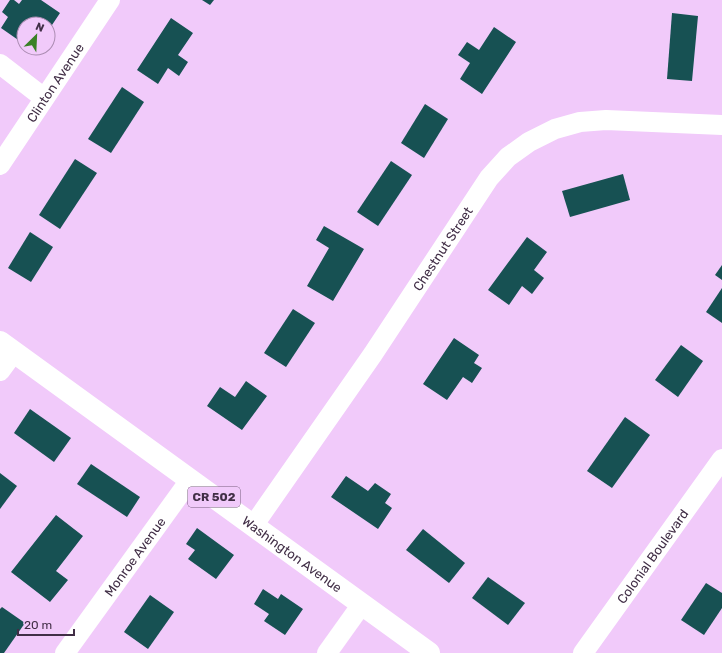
<svg xmlns="http://www.w3.org/2000/svg" width="722" height="653" font-family="Rubik,sans-serif">
<style>
.building{fill:#175153}
.lines{fill:none;stroke-linecap:round;stroke-linejoin:round}
.minor{stroke:#fff;stroke-width:20}
.major{stroke:#fff;stroke-width:22}
.labels{text-anchor:middle;dominant-baseline:central;stroke-width:4;stroke-linejoin:round;paint-order:stroke}
.shield{fill:#f1cafa;stroke:#765d7c;stroke-width:1}
.shield-label{font-size:12px;font-weight:bold;fill:#412e46}
.street-label{font-size:13px;fill:#412e46;stroke:#f1cafa}
</style>
<rect width="100%" height="100%" fill="#f1cafa"/>
<!-- building -->
<g class="building">
<path d="M10 0H14L19 4 22 0H41L60 13 48 31V24H24V44L1 28 8 17 2 12Z"/>
<path d="M202 0H214L210 5Z"/>
<path d="M672 13 698 16 692 81 667 79Z"/>
<path d="M171 18 193 33 178 55 188 62 179 76 168 68 158 84 137 70Z"/>
<path d="M494 27 516 42 482 94 460 79 470 63 458 55 467 42 479 50Z"/>
<path d="M122 87 144 102 111 153 88 139Z"/>
<path d="M425 104 448 119 424 158 401 143Z"/>
<path d="M75 159 97 173 60 229 39 215Z"/>
<path d="M391 161 412 175 378 226 357 212Z"/>
<path d="M623 174 630 200 570 217 562 191Z"/>
<path d="M324 226 364 249 333 301 307 286 329 248 316 240Z"/>
<path d="M30 232 53 247 31 282 8 268Z"/>
<path d="M527 237 547 252 534 270 544 278 532 294 522 286 509 305 488 290Z"/>
<path d="M722 265V280L715 275Z"/>
<path d="M722 288V323L706 312Z"/>
<path d="M293 309 315 323 286 367 264 353Z"/>
<path d="M454 338 479 355 474 363 482 368 472 383 463 377 447 400 423 384Z"/>
<path d="M681 345 703 361 678 397 655 380Z"/>
<path d="M246 381 267 396 242 430 207 406 220 387 235 397Z"/>
<path d="M30 409 71 438 54 462 14 433Z"/>
<path d="M625 417 650 435 612 488 587 471Z"/>
<path d="M91 464 140 497 127 517 77 484Z"/>
<path d="M0 473 17 486 0 509Z"/>
<path d="M346 476 368 491 375 483 391 494 385 503 392 508 378 529 331 497Z"/>
<path d="M56 515 83 536 56 571 68 580 50 602 11 572Z"/>
<path d="M197 528 234 555 216 579 188 559 195 550 186 544Z"/>
<path d="M423 529 465 563 449 583 406 550Z"/>
<path d="M488 577 525 603 508 625 472 598Z"/>
<path d="M706 583 722 593V608L704 635 681 620Z"/>
<path d="M263 589 278 599 281 594 303 609 285 635 264 621 269 614 254 604Z"/>
<path d="M150 595 174 612 148 649 124 632Z"/>
<path d="M2 607 25 623 4 653H0V609Z"/>
</g>
<g class="lines">
<!-- minor -->
<g class="minor">
<path d="M0 64 44 98"/>
<path id="s1" d="M0 165 110 0"/>
<path d="M0 371 14 352"/>
<path id="s2" d="M253 526 373 354 489 178 508 157 529 142 555 129 580 122 606 120 722 125"/>
<path id="s3" d="M65 653 190 480"/>
<path d="M327 653 362 604"/>
<path id="s4" d="M583 653 722 459"/>
</g>
<!-- major -->
<path class="major" id="s5" d="M0 342 429 653"/>
</g>
<g class="labels">
<!-- shield labels -->
<rect class="shield" x="188" y="487" width="52" height="20" rx="3"/>
<g class="shield-label">
<text x="214" y="497">CR 502</text>
</g>
<!-- street labels -->
<g class="street-label">
<text stroke="none"><textPath href="#s1" startOffset="99">Clinton Avenue</textPath></text>
<text stroke="none"><textPath href="#s2" startOffset="336">Chestnut Street</textPath></text>
<text stroke="none"><textPath href="#s5" startOffset="361">Washington Avenue</textPath></text>
<text stroke="none"><textPath href="#s4" startOffset="119">Colonial Boulevard</textPath></text>
<text stroke="none"><textPath href="#s3" startOffset="119">Monroe Avenue</textPath></text>
</g>
</g>
<!-- north arrow -->
<g transform="translate(36 36) rotate(24)"><circle r="19" fill="#f1cafa" stroke="#ab8cb2"/>
<path d="M0-3L7 15L0 10L-7 15Z" fill="#3a8126"/>
<text y="-6" font-size="11" font-weight="bold" text-anchor="middle" fill="#412e46">N</text>
</g>
<!-- scale -->
<path d="M18 629v6h56v-6" fill="none" stroke="#412e46" stroke-width="2"/>
<text x="24" y="629" font-size="12" fill="#412e46" stroke="#f1cafa" stroke-width="3" paint-order="stroke">20 m</text>
</svg>
